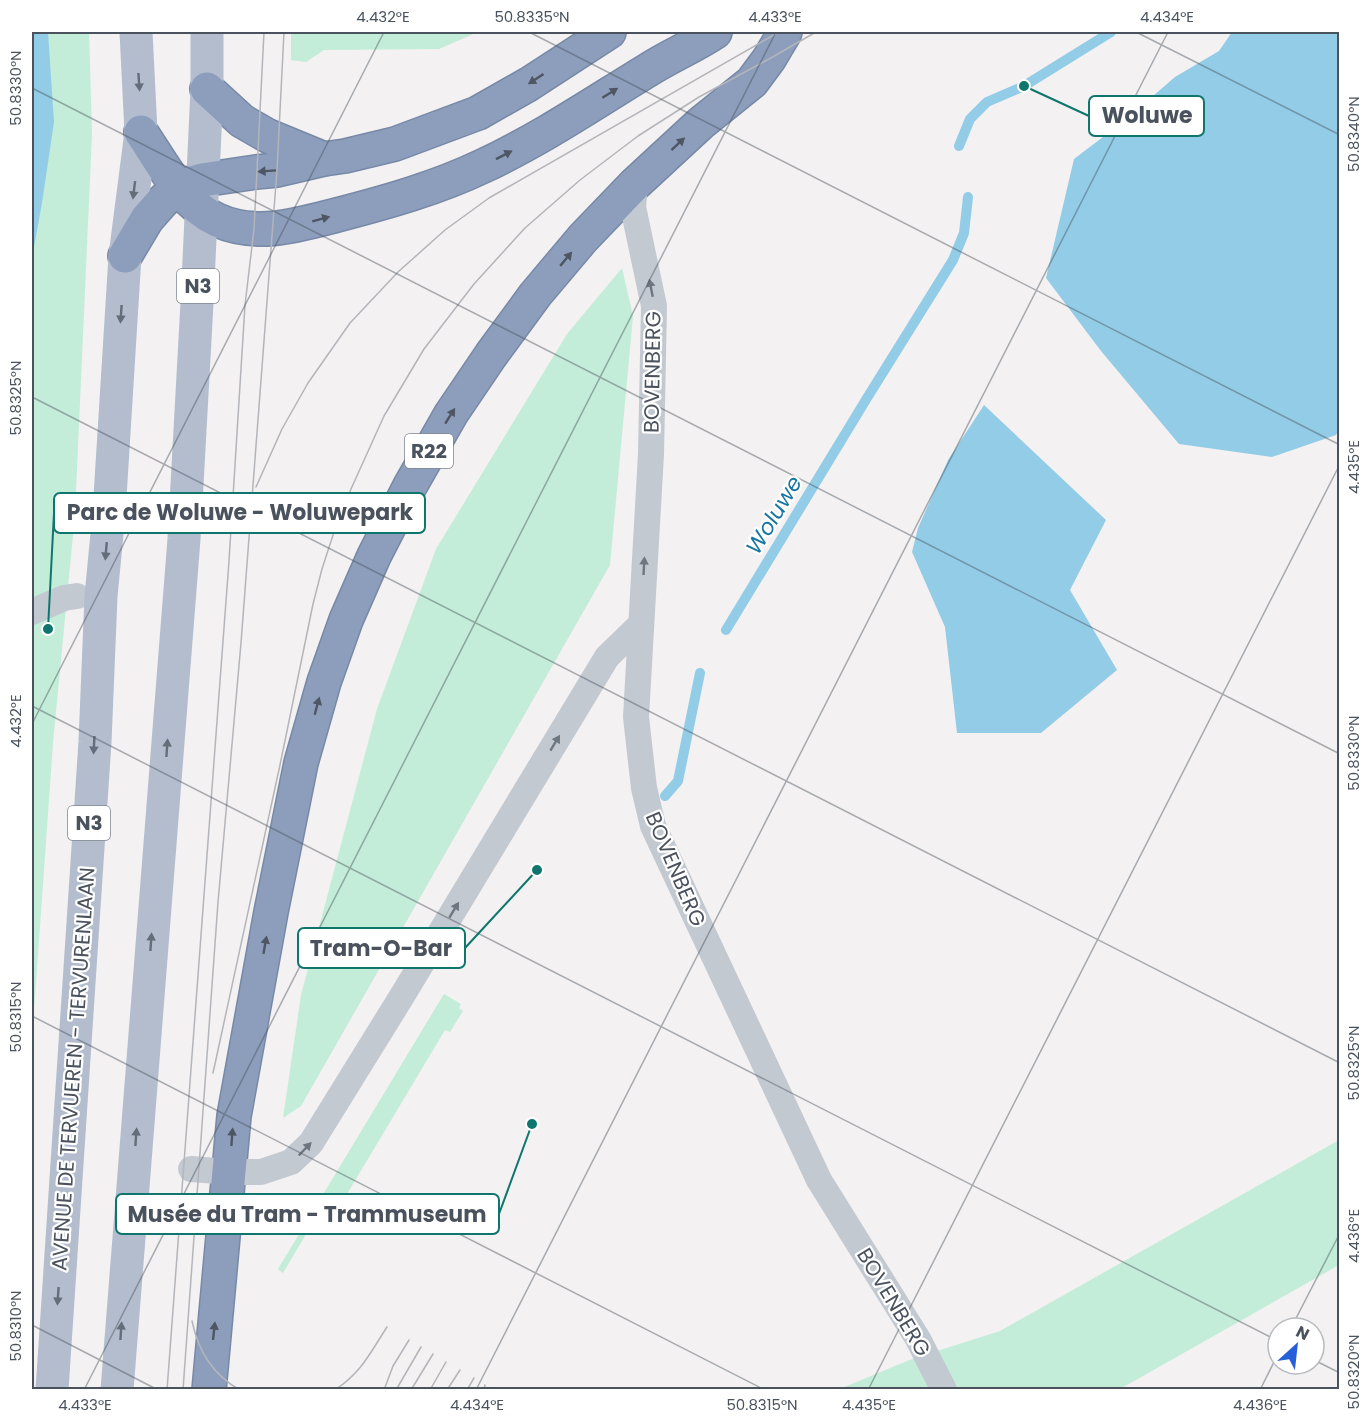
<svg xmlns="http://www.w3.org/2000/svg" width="1371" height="1421" font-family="Poppins,sans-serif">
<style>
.green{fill:#c3edd8}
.water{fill:#93cce6}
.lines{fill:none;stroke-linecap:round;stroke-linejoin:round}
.stream{stroke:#93cce6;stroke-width:10}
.highway-casing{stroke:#7789a7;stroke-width:36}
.street{stroke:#c3c9d1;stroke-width:26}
.primary{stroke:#b3bdcd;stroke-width:33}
.highway{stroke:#8c9ebc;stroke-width:33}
.tram{stroke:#b3b5ba;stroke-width:1.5}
.oneway{fill:#4d5662}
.oneway2{fill:#646d79}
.oneway3{fill:#6e7680}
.ticks{fill:none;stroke:#4a525d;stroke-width:1.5;stroke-opacity:0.45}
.labels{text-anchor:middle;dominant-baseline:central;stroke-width:4.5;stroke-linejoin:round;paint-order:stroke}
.shield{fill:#fff;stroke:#80868e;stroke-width:1.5}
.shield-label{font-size:20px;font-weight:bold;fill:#4a525d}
.street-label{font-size:21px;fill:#4a525d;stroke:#fff}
.water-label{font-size:22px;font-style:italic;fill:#1775a3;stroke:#fff}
.leader{fill:none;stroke:#0f766e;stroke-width:2}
.callout-dot{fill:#0f766e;stroke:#fff;stroke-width:2}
.callout{fill:#fff;stroke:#0f766e;stroke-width:2}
.callout-label{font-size:22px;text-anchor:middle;font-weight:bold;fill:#4a525d}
.neatline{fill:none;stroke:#4a525d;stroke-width:2}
.ticks-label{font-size:15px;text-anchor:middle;fill:#4a525d}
</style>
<rect width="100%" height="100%" fill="#f3f1f1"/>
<!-- green -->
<g class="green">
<path d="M32 32H89L92 134 75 514 53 743 32 1039Z"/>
<path d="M291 32H478L439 49 324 50 306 62 291 60Z"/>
<path d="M622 268 633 316 610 565 301 1106 283 1118 301 995 377 709 436 549 567 334Z"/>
<path d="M444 994 461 1004 459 1008 463 1011 450 1032 445 1030 341 1204 328 1197 283 1273 278 1269Z"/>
<path d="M1339 1140V1265L1120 1389 837 1390 912 1359 1000 1331Z"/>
</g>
<!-- water -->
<g class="water">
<path d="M32 32H48L54 122 42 203 32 258Z"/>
<path d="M1232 32H1339V429L1336 435 1272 457 1179 444 1101 351 1046 278 1074 159 1124 121 1175 77 1219 51Z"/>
<path d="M984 405 1106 520 1070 590 1117 670 1041 733H957L945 627 912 552 918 528 948 460Z"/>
</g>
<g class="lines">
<!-- stream -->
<g class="stream">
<path d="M959 146 970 119 987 102 1024 86 1111 32"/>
<path d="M726 630 867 398 953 260 964 233 968 197"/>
<path d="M665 796 678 781 700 673"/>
</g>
<!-- highway casing -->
<g class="highway-casing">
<g id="highway">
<path d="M207 89 242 121 268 136 324 159"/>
<path d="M141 132C162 163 182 204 217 220 257 238 298 225 337 215 387 202 437 188 483 166 541 139 594 103 648 70 670 56 694 46 715 32"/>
<path d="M125 256 147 219 162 202 178 187 202 180 256 172 277 170 324 159 345 156 395 144 478 113 529 84 609 32"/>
<path d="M209 1390 234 1116 271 912 301 763 324 682 346 620 374 556 410 486 451 414 491 355 535 295 583 238 635 184 701 123 752 82 769 59 785 32"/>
</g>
</g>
<!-- street -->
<g class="street">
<path d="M635 184 633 207 654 306 651 454 636 717 644 788 653 826 819 1180 918 1339 944 1390"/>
<path d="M32 612 64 598 77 596"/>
<path d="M191 1169 230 1172H261L291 1162 311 1143 402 996 607 657 640 625"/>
</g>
<!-- primary -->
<g class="primary">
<path d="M52 1390 95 742 101 596 109 513 125 256 141 132 136 32"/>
<path d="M117 1390 184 539 197 303 207 89V32"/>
</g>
<!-- highway -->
<use href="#highway" class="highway"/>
<!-- tram -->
<g class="tram">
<path d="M256 487 282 429 308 383 350 323 398 272 445 230 489 198 779 32"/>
<path d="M213 1073 280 765 313 604 322 569 334 532 351 489 384 416 424 349 474 284 525 228 580 180 638 136 699 97 769 59 816 32"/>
<path d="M192 1321C198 1350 213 1375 240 1390"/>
<path d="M167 1390 229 561 245 305 254 229 264 32"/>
<path d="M183 1390 218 902 241 643 277 170 284 32"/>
<path d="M335 1390C362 1372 370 1353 387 1327"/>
<path d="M384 1390 393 1366 409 1340"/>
<path d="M396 1390 421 1347"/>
<path d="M411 1390 433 1354"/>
<path d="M430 1390 446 1362"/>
<path d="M447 1390 460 1370"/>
<path d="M467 1390 474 1378"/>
<path d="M484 1390 485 1385"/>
</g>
</g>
<!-- one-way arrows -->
<defs><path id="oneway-solid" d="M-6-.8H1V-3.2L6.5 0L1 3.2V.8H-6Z" transform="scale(1.5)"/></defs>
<g class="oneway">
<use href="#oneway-solid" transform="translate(536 79) rotate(147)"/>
<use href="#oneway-solid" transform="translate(610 93) rotate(-32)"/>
<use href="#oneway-solid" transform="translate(678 144) rotate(-43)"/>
<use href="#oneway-solid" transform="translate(504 155) rotate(-27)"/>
<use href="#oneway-solid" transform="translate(267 171) rotate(176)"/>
<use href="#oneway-solid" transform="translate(321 219) rotate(-15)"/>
<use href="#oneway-solid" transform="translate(566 259) rotate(-50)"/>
<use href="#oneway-solid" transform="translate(450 416) rotate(-58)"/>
<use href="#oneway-solid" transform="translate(317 706) rotate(-75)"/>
<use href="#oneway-solid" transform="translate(265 945) rotate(-80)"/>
<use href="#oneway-solid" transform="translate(232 1137) rotate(-86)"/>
<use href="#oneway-solid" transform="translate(214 1331) rotate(-84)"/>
</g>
<g class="oneway2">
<use href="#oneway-solid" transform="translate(139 82) rotate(86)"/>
<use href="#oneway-solid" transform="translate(134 190) rotate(97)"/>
<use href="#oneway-solid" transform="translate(121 314) rotate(94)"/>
<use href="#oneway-solid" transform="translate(106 551) rotate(95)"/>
<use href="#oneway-solid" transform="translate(94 745) rotate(93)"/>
<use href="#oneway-solid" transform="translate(167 748) rotate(-86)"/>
<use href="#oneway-solid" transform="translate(151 942) rotate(-86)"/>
<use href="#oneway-solid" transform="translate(136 1137) rotate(-86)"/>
<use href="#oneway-solid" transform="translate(58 1296) rotate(94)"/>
<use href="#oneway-solid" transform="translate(121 1331) rotate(-86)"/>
</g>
<g class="oneway3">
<use href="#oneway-solid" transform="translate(651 288) rotate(-101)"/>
<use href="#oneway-solid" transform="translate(644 566) rotate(-87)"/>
<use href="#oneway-solid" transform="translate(555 743) rotate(-59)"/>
<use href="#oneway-solid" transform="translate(454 910) rotate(-59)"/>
<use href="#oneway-solid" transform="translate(305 1149) rotate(-46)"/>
</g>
<!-- ticks -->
<path class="ticks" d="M529 32 1340 445M1136 32 1340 135M32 88 1340 754M32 397 1340 1063M32 706 1278 1341M32 724 384 32M32 1016 765 1390M32 1325 158 1390M1291 1328 1340 1233M1314 1360 1340 1373M84 1390 776 32M476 1390 1168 32M868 1390 1340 464M1260 1390 1278 1354"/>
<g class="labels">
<!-- shield labels -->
<g class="shield">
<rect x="177" y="269" width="42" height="34" rx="4.5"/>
<rect x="405" y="434" width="48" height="34" rx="4.5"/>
<rect x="68" y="806" width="42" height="34" rx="4.5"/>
</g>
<g class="shield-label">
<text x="198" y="286">N3</text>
<text x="429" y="451">R22</text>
<text x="89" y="823">N3</text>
</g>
<!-- street labels -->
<g class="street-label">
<text transform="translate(652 372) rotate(-89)">BOVENBERG</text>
<text transform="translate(676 869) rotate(67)">BOVENBERG</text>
<text transform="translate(73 1069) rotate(-86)">AVENUE DE TERVUEREN - TERVURENLAAN</text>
<text transform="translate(894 1302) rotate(59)">BOVENBERG</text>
</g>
<!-- water labels -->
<g class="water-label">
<text transform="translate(774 515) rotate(-59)">Woluwe</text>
</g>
</g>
<!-- callouts -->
<path class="leader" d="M1024 86L1089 116M48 629L54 513M537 870L465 948M532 1124L499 1214"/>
<g class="callout-dot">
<circle cx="1024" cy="86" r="6"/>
<circle cx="48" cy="629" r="6"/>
<circle cx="537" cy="870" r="6"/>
<circle cx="532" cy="1124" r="6"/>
</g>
<g class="callout">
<rect x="1089" y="96" width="115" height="40" rx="6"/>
<rect x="54" y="493" width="371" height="40" rx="6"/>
<rect x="298" y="928" width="167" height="40" rx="6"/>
<rect x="116" y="1194" width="383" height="40" rx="6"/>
</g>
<g class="callout-label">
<text x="1147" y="123">Woluwe</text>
<text x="240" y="520">Parc de Woluwe - Woluwepark</text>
<text x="381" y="956">Tram-O-Bar</text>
<text x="307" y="1222">Musée du Tram - Trammuseum</text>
</g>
<!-- border -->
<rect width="1371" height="1421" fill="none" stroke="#ffffff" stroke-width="66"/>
<!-- north arrow -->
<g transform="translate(1296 1346) rotate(27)"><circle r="28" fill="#ffffff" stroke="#b7babe" stroke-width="1.5"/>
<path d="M0-4.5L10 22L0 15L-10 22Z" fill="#265fd8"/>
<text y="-9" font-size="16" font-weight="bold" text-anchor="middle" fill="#4a525d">N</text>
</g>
<rect x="33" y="33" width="1305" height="1355" class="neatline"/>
<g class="ticks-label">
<text x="383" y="22">4.432°E</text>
<text x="532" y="22">50.8335°N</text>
<text x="775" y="22">4.433°E</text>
<text x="1167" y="22">4.434°E</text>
<text transform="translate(16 88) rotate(-90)" y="5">50.8330°N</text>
<text transform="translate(1354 134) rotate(-90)" y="5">50.8340°N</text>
<text transform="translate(16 398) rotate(-90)" y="5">50.8325°N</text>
<text transform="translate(1354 467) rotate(-90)" y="5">4.435°E</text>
<text transform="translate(16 721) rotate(-90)" y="5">4.432°E</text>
<text transform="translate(1354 753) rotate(-90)" y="5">50.8330°N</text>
<text transform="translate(16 1017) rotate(-90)" y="5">50.8315°N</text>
<text transform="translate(1354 1063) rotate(-90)" y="5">50.8325°N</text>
<text transform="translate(1354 1236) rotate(-90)" y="5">4.436°E</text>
<text transform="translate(16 1326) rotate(-90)" y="5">50.8310°N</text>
<text transform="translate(1354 1372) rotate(-90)" y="5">50.8320°N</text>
<text x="85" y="1410">4.433°E</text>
<text x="477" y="1410">4.434°E</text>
<text x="762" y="1410">50.8315°N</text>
<text x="869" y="1410">4.435°E</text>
<text x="1260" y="1410">4.436°E</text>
</g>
</svg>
